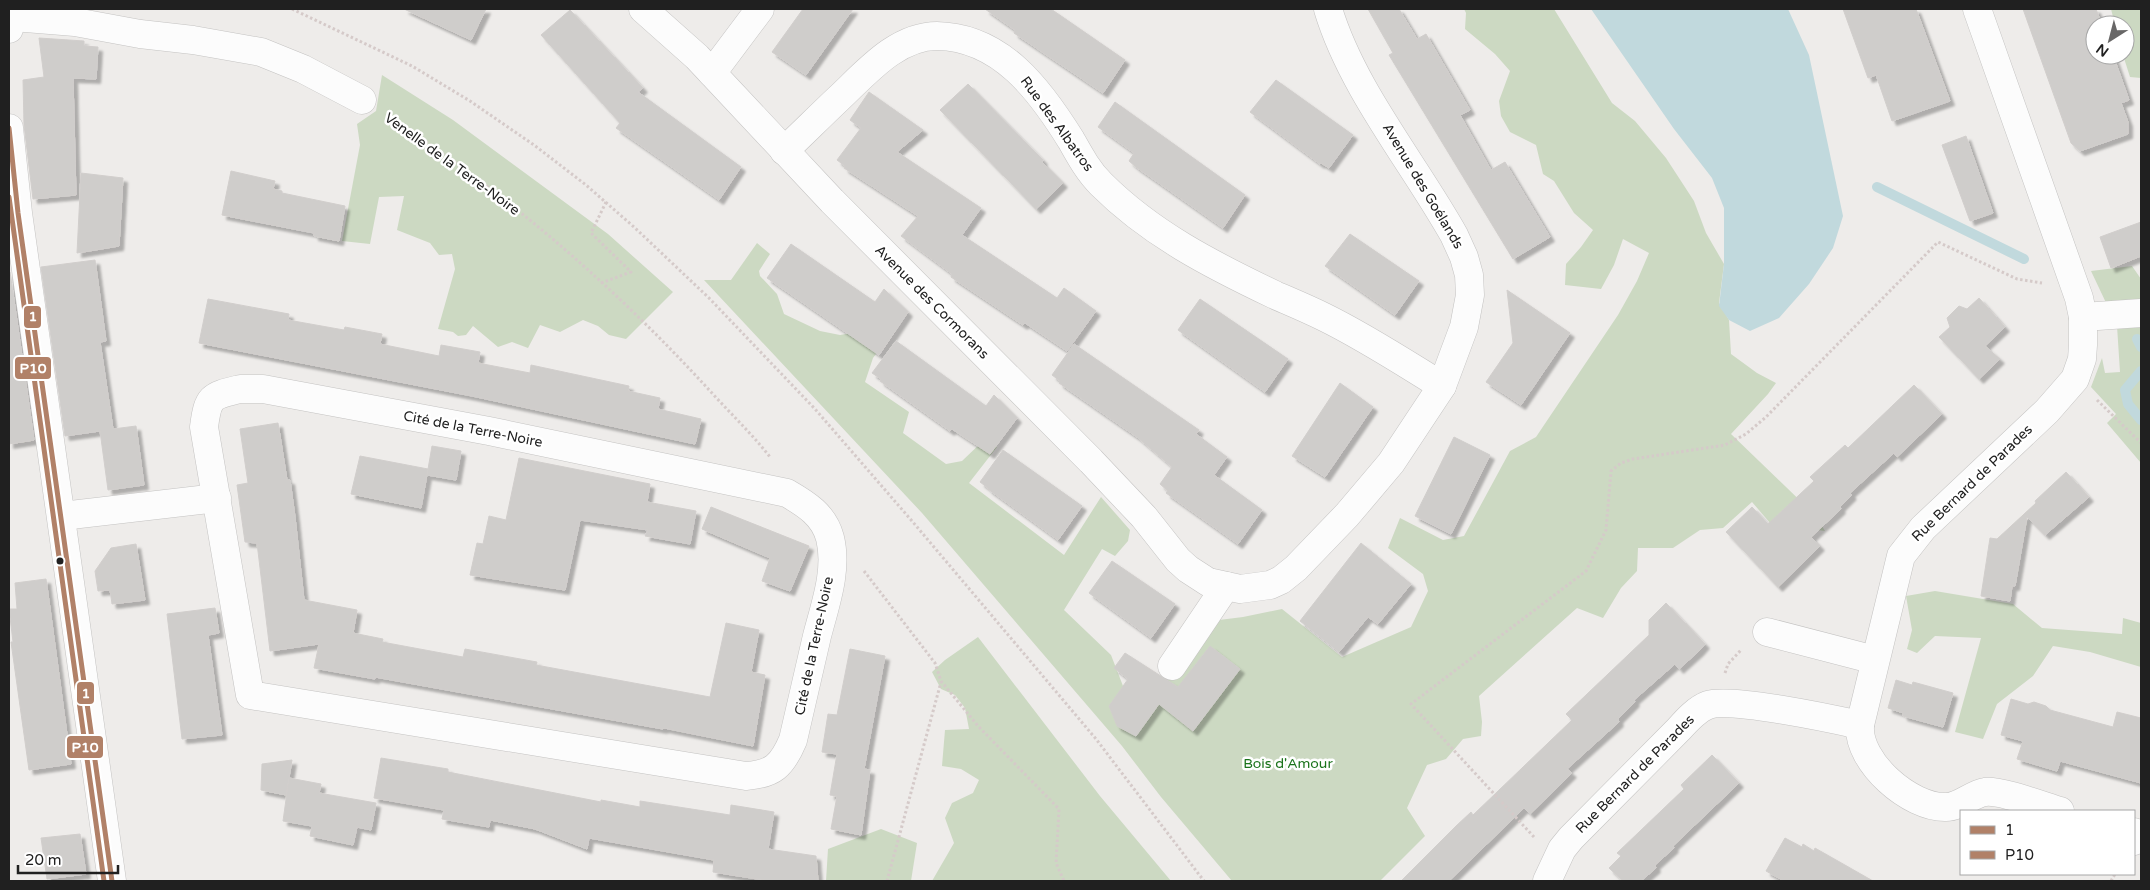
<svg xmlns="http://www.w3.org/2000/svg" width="2150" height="890" font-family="'Varela Round',sans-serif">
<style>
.forest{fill:#ccd9c2}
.water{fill:#c1d9dd}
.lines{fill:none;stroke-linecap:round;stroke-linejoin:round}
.stream{stroke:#c1d9dd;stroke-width:10}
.building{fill:#cfcdcb;stroke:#d1cecc;filter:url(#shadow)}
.minor-casing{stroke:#c4c3c2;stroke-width:29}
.tertiary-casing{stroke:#c4c3c2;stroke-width:29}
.path{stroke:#d5cac9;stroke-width:3;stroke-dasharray:2.5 2.5;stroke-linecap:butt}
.minor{stroke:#fcfcfc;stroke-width:28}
.tertiary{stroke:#fcfcfc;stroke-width:28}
.bus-1-casing{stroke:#fff;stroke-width:9}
.bus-2-casing{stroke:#fff;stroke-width:9}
.bus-1{stroke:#b18168;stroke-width:5}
.bus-2{stroke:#b18168;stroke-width:5}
.bus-dot{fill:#202020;stroke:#fff;stroke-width:2}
.labels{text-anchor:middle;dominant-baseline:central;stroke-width:5;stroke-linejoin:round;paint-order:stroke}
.street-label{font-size:14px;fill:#202020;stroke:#fff}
.park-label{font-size:14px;fill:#1a731b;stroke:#fff}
.line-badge{stroke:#fff;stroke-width:2}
.badge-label{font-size:14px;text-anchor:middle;font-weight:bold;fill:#fff}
</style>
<defs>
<filter id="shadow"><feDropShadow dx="4.5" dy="4.5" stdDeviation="1" flood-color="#0004"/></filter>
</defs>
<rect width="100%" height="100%" fill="#eeecea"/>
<!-- forest -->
<g class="forest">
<path d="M1464 9H1554L1612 103 1635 121 1666 158 1694 201 1706 233 1724 264 1719 303 1729 320 1731 354 1757 373 1776 383 1768 394 1731 434 1816 516 1825 531 1771 524 1752 502 1723 528 1700 530 1673 548H1638L1637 571 1621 588 1603 618 1577 608 1479 696 1482 722 1481 736 1463 739 1446 759 1427 765 1407 808 1425 836 1380 881H1232L1161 797 1122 746 922 513 704 280H731L757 243 770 254 759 271 760 276 777 294 784 314 820 331 840 335 869 330 886 341 873 358 865 382 909 412 903 433 946 464 962 461 985 439 997 447 969 483 1064 555 1101 497 1130 530 1128 541 1115 556 1102 549 1064 610 1111 655 1123 686 1151 698 1211 621 1243 617 1282 609 1342 657 1411 627 1428 591 1423 574 1388 548 1400 518 1443 540 1464 536 1510 451 1536 437 1618 315 1637 281 1649 253 1623 239 1614 265 1601 289 1565 285 1566 264 1581 247 1593 230 1574 213 1554 181 1543 174 1536 145 1510 132 1501 116 1499 101 1510 71 1495 54 1465 29 1466 13Z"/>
<path d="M2111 9H2141V78L2130 77 2123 55H2125V25H2115Z"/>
<path d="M382 75 453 120 608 234 673 292 626 339 609 335 598 326 583 320 560 332 540 325 528 348 512 342 498 347 473 326 466 335 458 336 453 332 438 329 455 269 452 254 439 255 430 243 397 230 404 196 379 197 370 244 342 241 360 145 357 124 376 111Z"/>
<path d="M2132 266 2141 279V463L2107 423 2116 414 2091 387 2102 358 2105 373 2120 372 2117 326 2091 271Z"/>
<path d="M1935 591 2013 604 2042 628 2122 634 2123 618 2141 623V667L2090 652 2053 646 2033 676 1997 704 1983 739 1955 732 1981 638 1935 636 1917 653 1907 649 1912 630 1906 596Z"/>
<path d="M978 637 1100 796 1171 881H932L954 843 945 818 952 803 973 793 979 780 961 769 942 766 945 730 969 729 965 708 955 695 941 689 932 672 945 660Z"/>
<path d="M881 829 917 843 911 881H826L828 849Z"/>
</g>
<!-- water -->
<path class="water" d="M1591 9H1788L1809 55 1843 216 1833 248 1809 284 1779 318 1750 331 1729 320 1719 306 1724 264V208L1712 178 1674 129Z"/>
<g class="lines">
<!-- stream -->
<g class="stream">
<path d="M1877 187 2024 259"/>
<path d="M2137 339 2141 347"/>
<path d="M2141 371 2125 390 2128 404 2141 420"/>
</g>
</g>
<!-- building -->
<g class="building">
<path d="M404 9H486L471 40Z"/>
<path d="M803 9H853L806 75 772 52Z"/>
<path d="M985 9H1051L1125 60 1103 93 1014 33 1015 30Z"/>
<path d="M1368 9H1399L1417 39 1426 34 1470 110 1460 115 1491 170 1505 162 1550 237 1513 259 1389 55 1393 53Z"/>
<path d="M1843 9H1916L1950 101 1892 121 1876 75 1868 78Z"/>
<path d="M2023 9H2096L2102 25H2095V55H2113L2129 100 2121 103 2128 122V134L2080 151 2071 143Z"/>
<path d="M570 10 643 88 638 92 741 167 719 200 616 128 620 123 541 35Z"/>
<path d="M39 38 84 41V46L98 47 96 79 73 78 76 195 33 199 24 125 23 80 44 77Z"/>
<path d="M1276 80 1353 135 1329 168 1321 163 1320 164 1250 112Z"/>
<path d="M968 84 1043 160 1042 162 1063 183 1036 209 940 110Z"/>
<path d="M869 92 923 130 897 152 981 208 962 235 1057 298 1064 288 1096 311 1067 351 1025 323 1023 325 951 277 952 274 901 236 918 216 844 168 845 166 837 160 861 128 850 120Z"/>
<path d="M1115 102 1245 195 1223 228 1136 167 1129 161 1134 153 1098 127Z"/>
<path d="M1966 136 1993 213 1970 221 1942 145Z"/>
<path d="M231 171 275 181 273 189 282 191V193L345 206 339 241 314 236V233L222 215Z"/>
<path d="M81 173 123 178 119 246 77 253Z"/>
<path d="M2141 222V256L2111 268 2100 237Z"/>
<path d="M1350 234 1419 281 1395 315 1325 266Z"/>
<path d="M791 244 875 302 884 289 908 312 879 355 767 278Z"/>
<path d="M95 260 106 341 100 342 113 429 136 426 144 485 108 490 100 431 65 436 41 267Z"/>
<path d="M9 272H10L34 440 9 444Z"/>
<path d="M1507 290 1570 333 1521 405 1486 382 1513 343Z"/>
<path d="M1979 298 2005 327 1985 346 2000 359 1979 379 1939 337 1950 327 1947 318 1959 306 1967 309Z"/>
<path d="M208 299 289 314 288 320 344 330 345 327 382 334 380 344 439 356 441 345 480 352 478 363 530 373 531 365 629 386 628 391 660 398 658 409 701 419 695 444 472 396 199 343Z"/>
<path d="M1200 299 1288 359 1265 392 1178 330Z"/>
<path d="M896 341 986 406 994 395 1017 418 990 454 952 429 950 431 880 381 881 379 872 373Z"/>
<path d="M1074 344 1199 430 1196 434 1227 457 1214 475 1262 510 1238 544 1166 493 1168 491 1160 484 1172 467 1137 437 1059 383 1060 381 1052 375Z"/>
<path d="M1340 383 1373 407 1325 477 1292 456Z"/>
<path d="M1914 385 1942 414 1897 457 1894 453 1850 493 1852 495 1840 507 1841 509 1811 537 1820 546 1778 587 1726 532 1752 507 1768 524 1814 481 1810 477 1845 445 1848 448Z"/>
<path d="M278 423 287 480H290L295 517 304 600 357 610 353 633 383 639 382 642 463 657 465 649 537 662 536 665 710 697 726 623 759 630 751 672 765 675 753 746 664 728 663 729 375 677V679L314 668 319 644 270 651 257 543 245 542 237 485 248 483 240 429Z"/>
<path d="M1454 437 1490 455 1451 534 1415 516Z"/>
<path d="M432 446 461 451 456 480 427 475Z"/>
<path d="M1003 450 1082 506 1058 540 988 489V488L980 482Z"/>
<path d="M360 456 428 469 421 508 351 494Z"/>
<path d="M519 458 650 484 647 502 696 511 690 544 645 536 648 530 580 520 565 590 470 575 477 543 483 544 489 516 506 520Z"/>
<path d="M2066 472 2089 497 2045 535 2027 517 2015 586H2012L2010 601 1981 596 1990 538 1997 539 2036 503 2035 501Z"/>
<path d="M711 507 809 546 790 591 762 581 770 558 702 529Z"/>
<path d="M1361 543 1411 584 1378 624 1368 617 1339 652 1300 621Z"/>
<path d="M136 544 145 600 112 604 110 590 98 591 95 571 111 548Z"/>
<path d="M1112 561 1175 604 1151 638 1089 593Z"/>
<path d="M46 579 71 764 29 770 11 642H13L9 609H17L15 583Z"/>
<path d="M1666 603 1705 644 1699 651 1679 669 1675 664 1634 700 1635 702 1618 719 1619 722 1567 769 1572 773 1530 814 1524 808 1449 881H1401L1456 826 1471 812 1473 815 1572 720 1566 714 1649 635V620Z"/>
<path d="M215 608 219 633 208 635 222 735 182 739 167 614Z"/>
<path d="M1210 646 1240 669 1193 731 1159 704 1136 736 1117 726 1109 706 1128 679 1114 668 1125 653 1178 687Z"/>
<path d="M850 649 885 656 864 769 870 770 861 835 831 829 837 796 830 795 837 754 822 752 828 714 837 715Z"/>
<path d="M1896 680 1912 685 1913 682 1953 693 1943 727 1903 716V713L1888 708Z"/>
<path d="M2011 699 2028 704 2034 702 2046 706 2050 710 2113 727 2117 712 2141 718V783L2060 761 2057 771 2017 759 2023 741 2001 735Z"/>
<path d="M1712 755 1739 783 1673 846 1674 848 1655 865 1656 868 1641 881H1623L1609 868 1621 856 1617 853 1684 789 1681 785Z"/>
<path d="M381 758 448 769V772L601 802V800L640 807V801L730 815 731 805 774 812 768 849 816 856 818 881H770L713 872 714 860 589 838 587 849 535 829 490 820 489 827 442 819 444 810 374 798Z"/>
<path d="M292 760 286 795 261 790 262 764Z"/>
<path d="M289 778 321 784 319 793 376 803 371 830 357 827 353 845 310 836 312 826 283 821Z"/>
<path d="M80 834 86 874 47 879 41 838Z"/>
<path d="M1785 838 1802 847 1803 844 1814 851 1815 848 1873 881H1784L1766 871Z"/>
</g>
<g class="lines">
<!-- minor casing -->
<g class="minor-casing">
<g id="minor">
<path d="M643 9 697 57 832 201 1091 461 1144 517 1178 560 1188 569 1208 582 1240 589 1270 585 1281 580 1296 568 1347 515 1391 463 1442 386 1464 327 1470 295 1469 275 1464 257 1454 235C1413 162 1352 89 1328 9"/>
<path d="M1977 9 2079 298 2083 317V345L2082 359 2075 379 2047 411 1923 528 1901 556 1860 725C1857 762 1910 808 1946 807 1960 807 1972 794 1985 792 2001 790 2043 806 2060 811"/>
<path d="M13 17 75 22 140 34 193 40 261 52 303 69 362 100"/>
<path d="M712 73 760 9"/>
<path d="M784 151C802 134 820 116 838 99 865 74 896 36 937 36 1001 37 1040 90 1071 140 1080 156 1088 171 1101 184 1151 234 1212 265 1275 295 1291 302 1308 309 1324 317 1365 337 1403 362 1442 386"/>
<path d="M2083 317 2141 313"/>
<path d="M240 389H263L489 431 787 493C806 504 824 515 830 538 838 570 825 605 817 636 809 671 801 705 793 740 782 766 773 774 746 776L250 695 204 427C208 396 211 396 240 389Z"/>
<path d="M62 516 217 498"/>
<path d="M1767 632 1875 660"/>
<path d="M1172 666 1226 586"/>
<path d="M2134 832 2138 834 2134 841"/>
<path d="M1547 881 1562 849 1571 838 1679 729C1687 720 1697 709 1708 705 1730 697 1833 719 1860 725"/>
</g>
</g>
<!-- tertiary casing -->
<g class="tertiary-casing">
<g id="tertiary">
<path d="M9 29 15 9"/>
<path d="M9 128 18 213 112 881"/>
</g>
</g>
<!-- path -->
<g class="path">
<path d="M292 9 412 66 470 101 534 145 586 185 634 227 709 298 815 409 912 521 1096 739 1204 881"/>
<path d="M388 117C507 193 616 288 711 392 731 414 752 434 770 457"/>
<path d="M601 283 631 272 591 233 606 202"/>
<path d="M2097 400 2141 443"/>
<path d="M864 571 935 663 941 681 978 726 1059 809 1056 863 1064 881"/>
<path d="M1725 673 1728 664 1741 650"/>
<path d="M1534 837 1411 704 1586 571 1606 530 1611 471 1621 463 1633 459 1725 445 1746 434 1766 417 1938 242 2017 279 2042 283"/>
<path d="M887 881 941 682"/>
<path d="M2111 881 2115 874"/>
</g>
<!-- minor -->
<use href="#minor" class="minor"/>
<!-- tertiary -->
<use href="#tertiary" class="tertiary"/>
<!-- bus-1 casing -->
<g class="bus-1-casing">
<path id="bus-1" d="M9 128 18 213 112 881"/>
</g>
<!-- bus-2 casing -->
<g class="bus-2-casing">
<path id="bus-2" d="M9 197 104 881"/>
</g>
<!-- bus-1 -->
<use href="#bus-1" class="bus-1"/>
<!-- bus-2 -->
<use href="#bus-2" class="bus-2"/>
</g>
<!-- markers -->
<circle class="bus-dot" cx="60" cy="561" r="4.5"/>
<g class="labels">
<!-- street labels -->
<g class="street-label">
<text transform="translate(1057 124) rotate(54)">Rue des Albatros</text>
<text transform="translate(452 164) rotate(36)">Venelle de la Terre-Noire</text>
<text transform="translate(1423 186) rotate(59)">Avenue des Goélands</text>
<text transform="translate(932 302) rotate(45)">Avenue des Cormorans</text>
<text transform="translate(473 429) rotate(11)">Cité de la Terre-Noire</text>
<text transform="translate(1972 483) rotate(-44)">Rue Bernard de Parades</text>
<text transform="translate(814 646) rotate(-78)">Cité de la Terre-Noire</text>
<text transform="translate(1635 774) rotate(-45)">Rue Bernard de Parades</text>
</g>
<!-- park labels -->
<g class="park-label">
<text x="1288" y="763">Bois d'Amour</text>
</g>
</g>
<g class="line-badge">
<rect x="23" y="305" width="19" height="24" rx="5" fill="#b18168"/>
<rect x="14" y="356" width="38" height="24" rx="5" fill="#b18168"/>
<rect x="76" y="681" width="19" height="24" rx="5" fill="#b18168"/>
<rect x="66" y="735" width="38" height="24" rx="5" fill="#b18168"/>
</g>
<g class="badge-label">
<text x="33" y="321">1</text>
<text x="33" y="373">P10</text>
<text x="86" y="698">1</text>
<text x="85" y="752">P10</text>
</g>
<!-- border -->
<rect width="2150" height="890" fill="none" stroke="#202020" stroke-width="20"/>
<!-- legend -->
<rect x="1960" y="810" width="175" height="65" fill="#ffffff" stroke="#a6a6a6"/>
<rect x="1970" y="826" width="25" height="8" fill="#b18168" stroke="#a6a6a6"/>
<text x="2005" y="835" font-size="15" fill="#202020">1</text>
<rect x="1970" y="851" width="25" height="8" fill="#b18168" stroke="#a6a6a6"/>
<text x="2005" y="860" font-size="15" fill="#202020">P10</text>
<!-- north arrow -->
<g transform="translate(2110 40) rotate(216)"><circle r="24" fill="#ffffff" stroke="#a6a6a6"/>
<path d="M0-4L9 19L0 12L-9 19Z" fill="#686767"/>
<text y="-8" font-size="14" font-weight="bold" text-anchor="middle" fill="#202020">N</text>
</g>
<!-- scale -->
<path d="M18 865v8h100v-8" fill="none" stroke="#202020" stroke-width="2.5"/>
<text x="25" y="865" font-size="15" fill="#202020" stroke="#ffffff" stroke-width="4" paint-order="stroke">20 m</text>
</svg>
